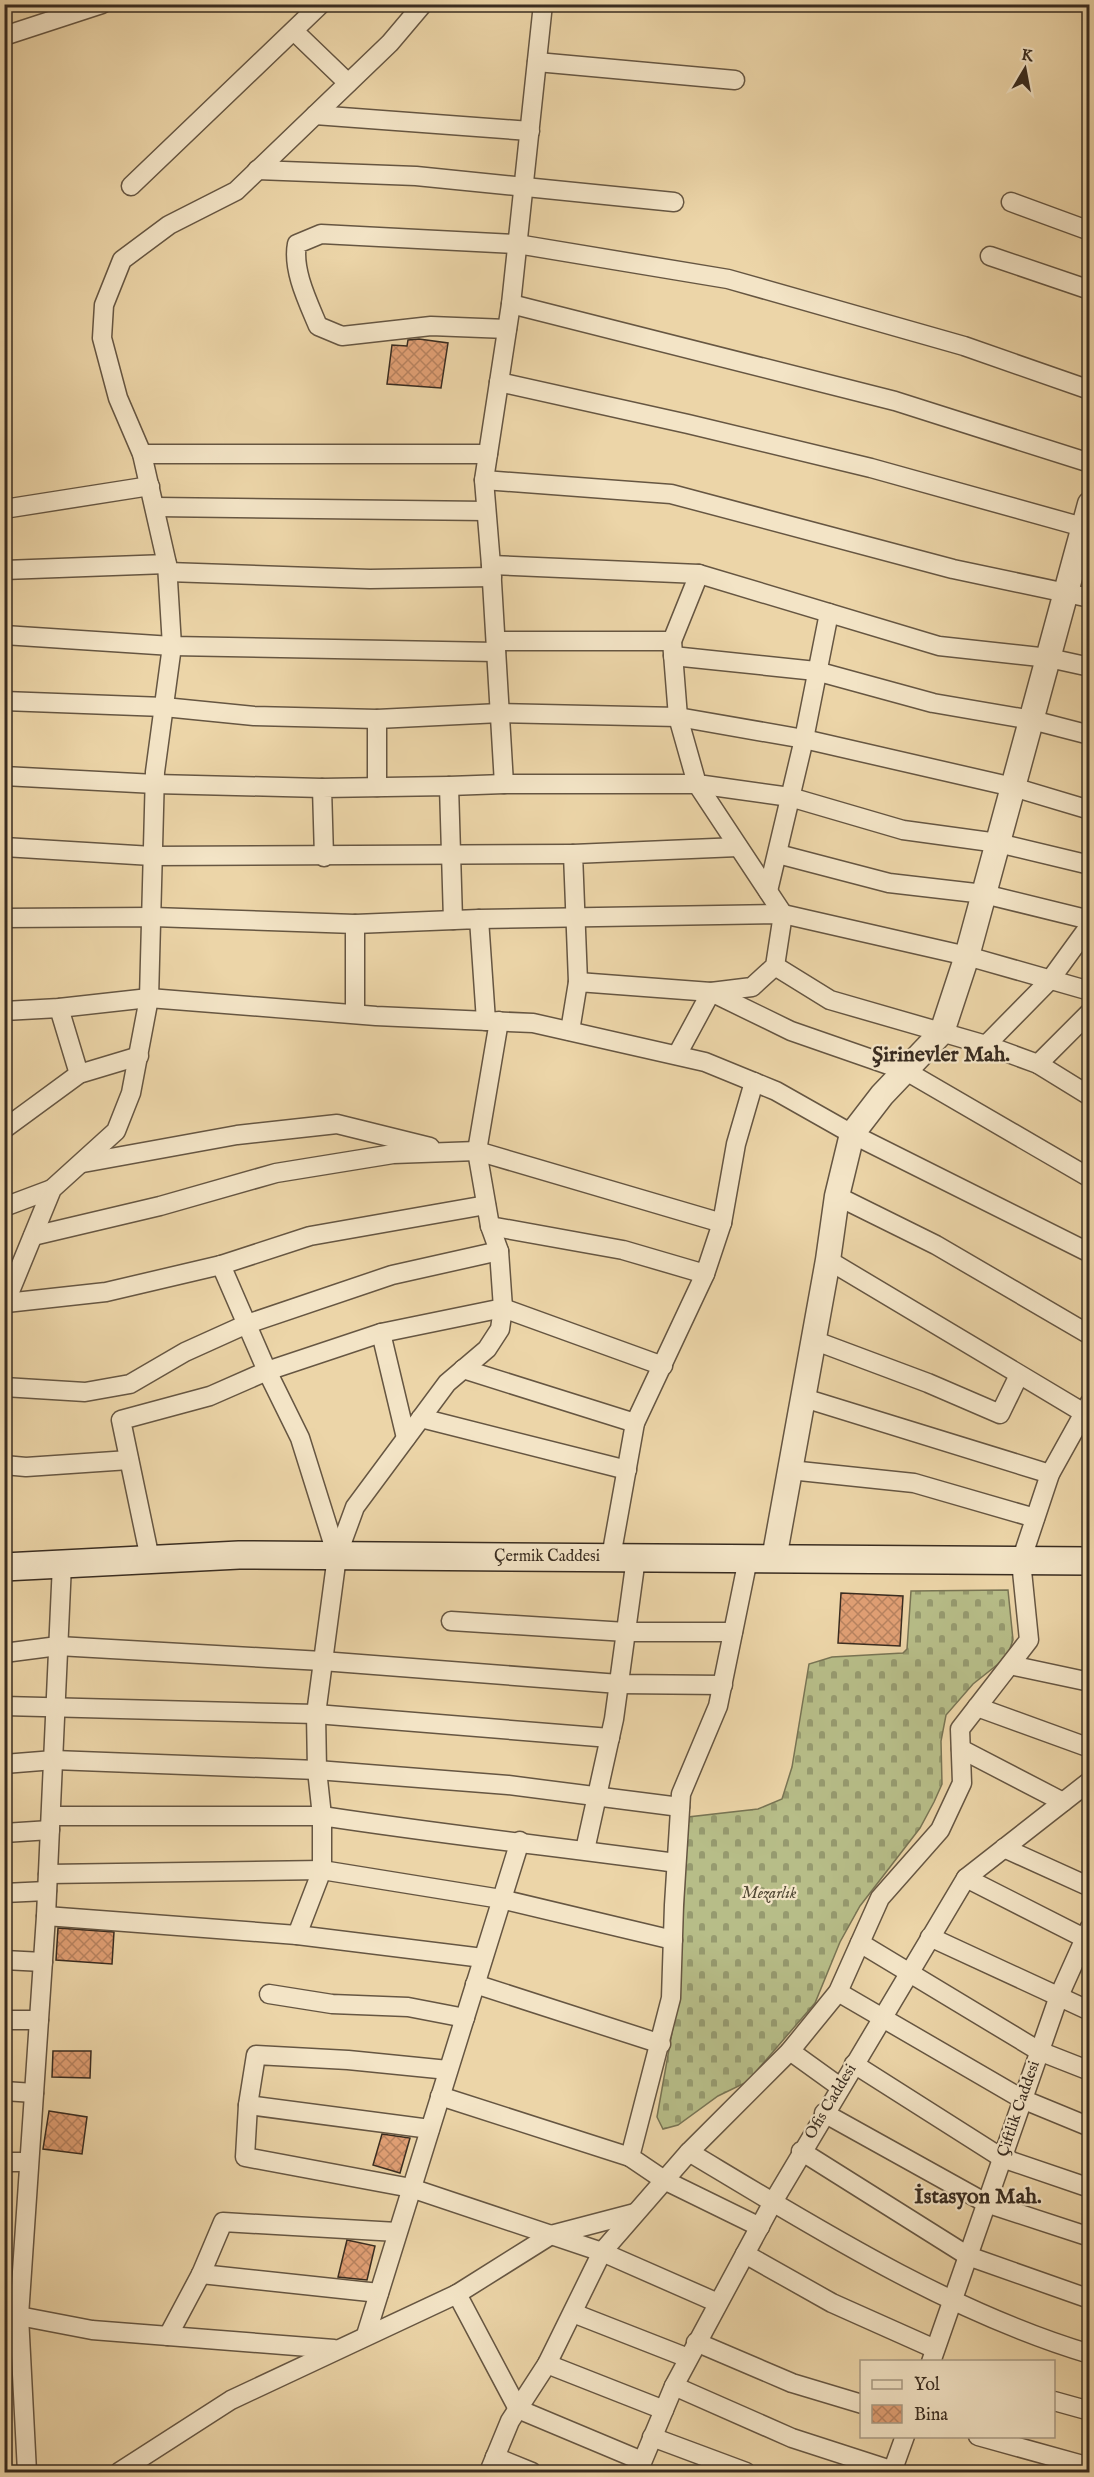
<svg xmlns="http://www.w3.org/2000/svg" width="1094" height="2477" font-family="'IM FELL English',serif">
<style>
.cemetery{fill:url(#cemetery-stones);stroke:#787454;stroke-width:1.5}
.building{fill:url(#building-cross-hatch);stroke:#392c20;stroke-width:1.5}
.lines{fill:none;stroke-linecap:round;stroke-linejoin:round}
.minor-casing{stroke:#665642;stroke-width:21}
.tertiary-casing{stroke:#665642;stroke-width:27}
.secondary-casing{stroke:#392c20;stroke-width:30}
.minor{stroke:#f3e4c6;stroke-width:18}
.tertiary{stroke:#f3e4c6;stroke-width:24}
.secondary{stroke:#f3e4c6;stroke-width:27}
.labels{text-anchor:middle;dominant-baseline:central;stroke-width:4.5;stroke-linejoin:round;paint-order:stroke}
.street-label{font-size:16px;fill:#392c20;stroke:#f3e4c6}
.park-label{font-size:16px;font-style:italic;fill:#524935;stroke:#f3e4c6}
.district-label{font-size:22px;font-weight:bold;fill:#392c20;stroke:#f3e4c6}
</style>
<defs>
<pattern id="cemetery-stones" width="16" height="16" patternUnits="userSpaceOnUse" patternTransform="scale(1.5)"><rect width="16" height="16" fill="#b7bd88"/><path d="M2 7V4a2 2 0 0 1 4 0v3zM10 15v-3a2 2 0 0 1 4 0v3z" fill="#969a6f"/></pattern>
<pattern id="building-cross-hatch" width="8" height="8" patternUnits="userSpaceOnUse" patternTransform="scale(1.5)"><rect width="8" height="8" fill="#e09f74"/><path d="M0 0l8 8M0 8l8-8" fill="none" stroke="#b7825f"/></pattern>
</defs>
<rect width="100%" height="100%" fill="#ecd5a8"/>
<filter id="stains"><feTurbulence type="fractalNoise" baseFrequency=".00333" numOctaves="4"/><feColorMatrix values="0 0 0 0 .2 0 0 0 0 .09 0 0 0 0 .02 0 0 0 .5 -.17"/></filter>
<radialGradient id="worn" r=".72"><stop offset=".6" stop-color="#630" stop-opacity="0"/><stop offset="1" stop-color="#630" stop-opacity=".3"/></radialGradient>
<!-- cemetery -->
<path class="cemetery" d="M1008 1590 1013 1640 1007 1657 973 1684 946 1715 941 1741 942 1784 934 1802 920 1828 860 1906 840 1942 815 2003 747 2082 718 2096 678 2125 663 2129 657 2117 679 1993 688 1817 758 1809 782 1799 792 1767 809 1664 832 1657 903 1653 907 1649 911 1591Z"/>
<!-- building -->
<g class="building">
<path d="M419 339 448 343 441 388 387 384 392 345 407 346 408 340Z"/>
<path d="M841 1593 903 1596 900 1646 838 1643Z"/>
<path d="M58 1928 114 1932 112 1964 56 1960Z"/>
<path d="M53 2051H91L90 2078 52 2077Z"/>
<path d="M49 2111 87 2117 82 2154 43 2149Z"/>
<path d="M382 2134 410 2138 400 2173 373 2165Z"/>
<path d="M347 2240 375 2246 367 2280 338 2277Z"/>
</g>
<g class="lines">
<!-- minor casing -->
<g class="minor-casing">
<g id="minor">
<path d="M543 4 511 304 484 480 491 565 504 784H697L783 914 775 966 752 987 711 992 677 1055"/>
<path d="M295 32 348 83"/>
<path d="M4 36 102 4"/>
<path d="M537 62 735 80"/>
<path d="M315 115 530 131"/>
<path d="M257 170 416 176 674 202"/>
<path d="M131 186 321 4"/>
<path d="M1011 202 1090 231"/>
<path d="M990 256 1090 290"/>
<path d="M511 304 895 401 1090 463"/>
<path d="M507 329 431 326 342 336 318 326C308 302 292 270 297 244L321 234 517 244 728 279 964 346 1090 390"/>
<path d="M499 382 688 424 871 468 1090 529"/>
<path d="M142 454H488"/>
<path d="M484 480 671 494 953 569 1090 598"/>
<path d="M156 507 486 511"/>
<path d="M4 509 150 486"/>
<path d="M491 565 699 574 939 646 1049 658 1090 667"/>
<path d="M4 570 167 564"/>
<path d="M168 572 370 579 492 577"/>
<path d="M4 635 172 646 496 652"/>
<path d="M496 641H672L699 574"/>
<path d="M672 641 678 717 697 784 790 797 903 830 998 843 1090 865"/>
<path d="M673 656 816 671 933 703 1032 720 1090 735"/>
<path d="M4 701 164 707 254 716 377 719 500 713 678 717 804 739 1013 787 1090 810"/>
<path d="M4 776 155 784 322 788"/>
<path d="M449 786 504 784"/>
<path d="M377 787V719"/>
<path d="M4 847 152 856 573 854"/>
<path d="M778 854 889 883 984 894 1090 920"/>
<path d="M324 857 322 788 449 786 453 920"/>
<path d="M768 891 804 739 829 613"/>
<path d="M4 918 153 917 355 924V1013"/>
<path d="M479 919 783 914 967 956 1090 991"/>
<path d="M355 924 479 919 486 1021"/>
<path d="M775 966 830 1000 986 1045 1050 980 1090 925"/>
<path d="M578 982 573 854 738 847"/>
<path d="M59 1008 79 1074"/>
<path d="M4 1011 59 1008 149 998 376 1016 533 1023 705 1062 776 1091 852 1134 1090 1253"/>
<path d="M570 1031 578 982 711 992 791 1031 906 1071 1090 1178"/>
<path d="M986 1045 1038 1064 1090 1012"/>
<path d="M1038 1064 1090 1096"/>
<path d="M4 1129 79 1074 139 1056"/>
<path d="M83 1163 237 1135 337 1124 430 1147"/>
<path d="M837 1196 936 1245 1090 1335"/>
<path d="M4 1207 52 1189"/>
<path d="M490 1226 623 1250 705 1274 722 1223"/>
<path d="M33 1236 160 1206 276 1173 393 1154 477 1151 722 1223 736 1144 754 1082"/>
<path d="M828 1260 1084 1413"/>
<path d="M6 1303 106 1292 221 1265 310 1236 486 1205"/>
<path d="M4 1306 52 1189 116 1131 131 1093 149 998 155 772 172 646 167 564 142 454 118 398 102 338 104 305 122 260 169 225 236 191 390 43 423 4"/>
<path d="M381 1333 406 1438"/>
<path d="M813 1340 928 1383 1000 1414 1019 1375"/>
<path d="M463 1369 635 1423"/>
<path d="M4 1387 85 1392 130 1384 185 1352 247 1324 392 1275 499 1251"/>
<path d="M804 1398 1050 1474"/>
<path d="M421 1418 627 1470"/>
<path d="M4 1465 26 1467 129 1460"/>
<path d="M790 1470 914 1483 1035 1518"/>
<path d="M337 1556 300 1438 267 1371 381 1333 503 1308 663 1366"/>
<path d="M611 1557 635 1423 705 1274"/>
<path d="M150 1559 121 1420 210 1396 267 1371 221 1265"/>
<path d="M748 1559 718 1706 681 1794 674 1905 671 1998 630 2157 664 2180 760 2227"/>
<path d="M451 1621 626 1632H733"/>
<path d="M4 1653 58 1646 322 1661 619 1684 723 1685"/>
<path d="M1010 1665 1090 1682"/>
<path d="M4 1706 316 1714 610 1738"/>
<path d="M977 1707 1090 1748"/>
<path d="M961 1749 1063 1802"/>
<path d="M4 1764 54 1760 317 1770 508 1785 680 1807"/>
<path d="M51 1816H322L317 1770 316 1714 337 1556 355 1507 447 1383 487 1349 500 1329 503 1308 499 1251 490 1226 477 1151 499 1021"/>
<path d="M4 1833 50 1830"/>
<path d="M1004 1848 1090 1887"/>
<path d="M585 1850 614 1719 636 1558"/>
<path d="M48 1874 322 1870 501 1899 673 1940"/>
<path d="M966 1878 1090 1941"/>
<path d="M4 1893 47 1891"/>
<path d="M46 1916 297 1935 483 1958"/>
<path d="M297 1935 322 1870V1816C439 1834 558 1847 676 1863"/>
<path d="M930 1937 1090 2011"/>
<path d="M860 1943 1039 2051 1090 2071"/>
<path d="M4 1960 43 1962"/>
<path d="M475 1984 661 2044"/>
<path d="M838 1992 1022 2099 1090 2127"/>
<path d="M269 1994 332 2004 408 2007 465 2018"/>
<path d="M4 2020H39"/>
<path d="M790 2051 840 2087"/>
<path d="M854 2064 1002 2158 1090 2188"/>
<path d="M448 2070 348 2060 256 2055 248 2105 245 2157 411 2188 602 2252 718 2303"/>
<path d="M4 2091 34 2093"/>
<path d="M440 2096 630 2157"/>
<path d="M248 2105 430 2129"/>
<path d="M824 2113 986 2203 1090 2237"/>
<path d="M801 2151 968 2256 1090 2299"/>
<path d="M689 2152C814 2227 949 2312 1090 2354"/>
<path d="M4 2162H28"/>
<path d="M635 2213 551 2235 457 2294 518 2409 642 2461"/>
<path d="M745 2254 832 2303 935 2349"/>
<path d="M201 2274 379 2293"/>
<path d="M573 2313 688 2358"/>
<path d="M4 2316H19L92 2330 334 2349"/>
<path d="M366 2335 520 1841"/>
<path d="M168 2336 201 2274 223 2222 397 2232"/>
<path d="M696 2342 792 2383 862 2404"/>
<path d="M931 2362 1059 1996 1090 1927"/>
<path d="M547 2364 664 2410"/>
<path d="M674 2386 792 2438 897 2472"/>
<path d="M1054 2401 1090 2411"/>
<path d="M978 2436 1090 2467"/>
<path d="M652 2437 746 2472"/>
<path d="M495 2457 532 2472"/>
<path d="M27 2472 19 2316 46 1916 62 1564"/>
<path d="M119 2472 231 2400 457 2294"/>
<path d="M489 2472 510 2421 547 2364 602 2252 689 2152 790 2051 838 1992 880 1898 940 1830 962 1783 960 1729 1029 1640 1021 1561 1050 1474 1090 1402"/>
<path d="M638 2472 674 2386 773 2202 966 1878 1090 1781"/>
<path d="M892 2472 905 2436"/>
</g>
</g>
<!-- tertiary casing -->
<g class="tertiary-casing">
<path id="tertiary" d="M774 1559 828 1260 837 1196 852 1134 882 1095 942 1032 967 956 1090 504"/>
</g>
<!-- secondary casing -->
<g class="secondary-casing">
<path id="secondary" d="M4 1567 239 1555 1090 1561"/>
</g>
<!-- minor -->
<use href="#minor" class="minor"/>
<!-- tertiary -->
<use href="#tertiary" class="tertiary"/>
<!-- secondary -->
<use href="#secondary" class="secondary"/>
</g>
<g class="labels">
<!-- street labels -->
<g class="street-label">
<text x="547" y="1557">Çermik Caddesi</text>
<text transform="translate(831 2102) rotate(-59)">Ofis Caddesi</text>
<text transform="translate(1019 2109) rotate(-71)">Çiftlik Caddesi</text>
</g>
<!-- park labels -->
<g class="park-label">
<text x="769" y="1894">Mezarlık</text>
</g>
<!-- district labels -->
<g class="district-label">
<text x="941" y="1055">Şirinevler Mah.</text>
<text x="978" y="2197">İstasyon Mah.</text>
</g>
</g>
<!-- margin -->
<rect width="1094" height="2477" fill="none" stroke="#ecd5a8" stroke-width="24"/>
<rect x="6" y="6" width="1082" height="2465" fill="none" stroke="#392c20" stroke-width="3"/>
<rect x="12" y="12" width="1070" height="2453" fill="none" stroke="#392c20" stroke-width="1.5"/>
<!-- legend -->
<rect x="860" y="2360" width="195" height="78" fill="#f3e4c6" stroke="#a99a84" stroke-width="1.5"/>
<rect x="872" y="2380" width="30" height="9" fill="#f3e4c6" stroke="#a99a84" stroke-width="1.5"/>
<text x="914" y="2390" font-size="18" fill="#392c20">Yol</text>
<rect x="872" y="2405" width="30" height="18" fill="url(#building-cross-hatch)" stroke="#a99a84" stroke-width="1.5"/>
<text x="914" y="2420" font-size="18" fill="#392c20">Bina</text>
<!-- north arrow -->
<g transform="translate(1025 69) rotate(10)" stroke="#f3e4c6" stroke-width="4.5" paint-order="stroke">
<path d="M0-4.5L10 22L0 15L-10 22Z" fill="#392c20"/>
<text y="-9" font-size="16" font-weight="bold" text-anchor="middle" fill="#392c20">K</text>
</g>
<rect width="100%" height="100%" filter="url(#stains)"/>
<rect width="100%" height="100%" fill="url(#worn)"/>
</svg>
